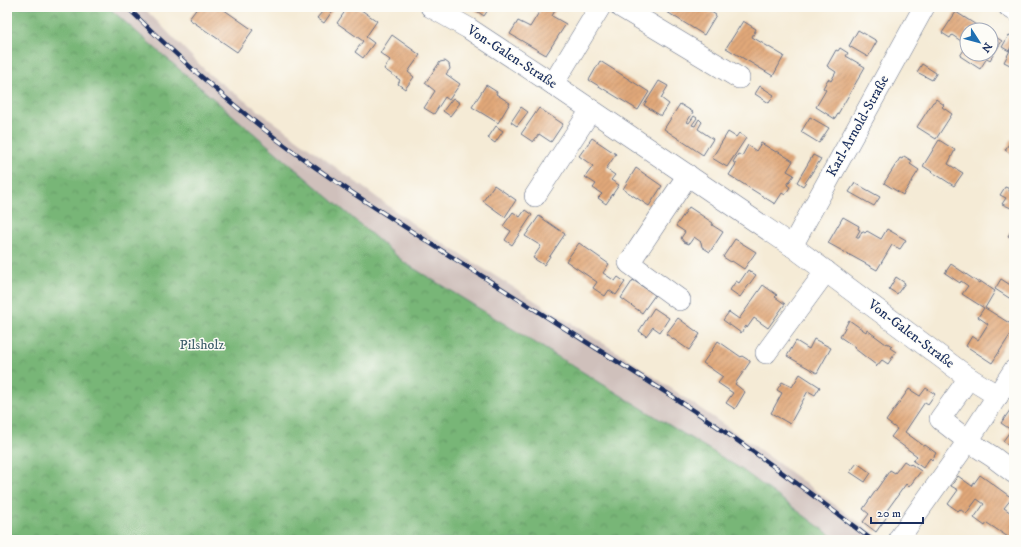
<svg xmlns="http://www.w3.org/2000/svg" width="1021" height="547" font-family="'IM FELL DW Pica',serif">
<style>
.industrial{fill:#cfc0bb}
.forest{fill:url(#forest-crowns);stroke:#4a726a}
.building{fill:url(#building-hatch)}
.lines{fill:none;stroke-linecap:round;stroke-linejoin:round}
.minor-casing{stroke:#677188;stroke-width:22}
.minor{stroke:#fff;stroke-width:21}
.rail-casing{stroke:#1b2f5e;stroke-width:4.5}
.rail{stroke:#fdfcf7;stroke-width:3;stroke-dasharray:9;stroke-linecap:butt}
.labels{text-anchor:middle;dominant-baseline:central;stroke-width:3;stroke-linejoin:round;paint-order:stroke}
.street-label{font-size:14px;fill:#1b2f5e;stroke:#fdfcf7}
.park-label{font-size:14px;fill:#40616c;stroke:#fdfcf7}
</style>
<defs>
<pattern id="forest-crowns" width="20" height="18" patternUnits="userSpaceOnUse"><rect width="20" height="18" fill="#78b677"/><path d="M2 6a3 3 0 1 1 6 0M12 15a3 3 0 1 1 6 0" fill="none" stroke="#629465"/></pattern>
<pattern id="building-hatch" width="6" height="6" patternUnits="userSpaceOnUse"><rect width="6" height="6" fill="#e1a879"/><path d="M-1 1l2-2M0 6l6-6M5 7l2-2" fill="none" stroke="#b68966"/></pattern>
</defs>
<rect width="100%" height="100%" fill="#fdfcf7"/>
<filter id="ink" filterUnits="userSpaceOnUse"><feTurbulence type="fractalNoise" baseFrequency=".025" numOctaves="2"/><feDisplacementMap in="SourceGraphic" scale="8" xChannelSelector="R" yChannelSelector="G"/><feConvolveMatrix kernelMatrix="1 2 1 2 8 2 1 2 1" color-interpolation-filters="sRGB"/></filter>
<filter id="wash" filterUnits="userSpaceOnUse"><feTurbulence type="fractalNoise" baseFrequency=".012" numOctaves="4" result="noise"/><feDisplacementMap in="SourceGraphic" scale="16" xChannelSelector="R" yChannelSelector="G"/><feGaussianBlur stdDeviation="0.9" result="paint"/><feColorMatrix in="noise" values="0 0 0 0 0 0 0 0 0 0 0 0 0 0 0 0 0 1.4 0 .05"/><feComposite in="paint" operator="in"/></filter>
<g filter="url(#wash)">
<rect width="100%" height="100%" fill="#f5ebd6"/>
<!-- industrial -->
<path class="industrial" d="M108 7H143L210 75 420 229 630 360 756 447 883 540H837L741 469 405 263 195 83Z"/>
<!-- forest -->
<path class="forest" d="M7 7H108L195 83 405 263 741 469 837 540H7Z"/>
<g id="blocks">
<!-- building -->
<g class="building">
<path d="M198 7H220L253 30 237 52 189 19Z"/>
<path d="M315 7H328L333 10 324 23 317 18 322 12Z"/>
<path d="M348 7H357L377 21 366 37 374 43 363 58 355 52 363 41 337 23Z"/>
<path d="M471 7H490L484 16Z"/>
<path d="M538 7H557L552 16 566 24 546 55 510 34 518 21 530 27 541 9Z"/>
<path d="M659 7H703L716 15 704 35Z"/>
<path d="M956 12 984 30H967V45L952 35 950 38 942 33Z"/>
<path d="M743 21 756 29 752 37 784 56 773 76 726 48Z"/>
<path d="M858 30 877 41 868 57 849 46Z"/>
<path d="M991 34 1002 41 990 60 987 58 980 69 960 56 967 45V54H991Z"/>
<path d="M392 35 420 55 408 72 414 77 405 89 398 84 400 80 384 69 390 60 380 53Z"/>
<path d="M1009 35 1014 37V41L1009 51 1002 47Z"/>
<path d="M1014 43V67L1004 62Z"/>
<path d="M840 48 848 53 846 56 865 67 835 119 816 107 826 90 823 88 828 79 831 81 836 72 827 66 836 50 838 51Z"/>
<path d="M445 61 449 64 450 69 446 74 460 84 449 100 445 97 434 114 424 108 435 91 425 83 440 62Z"/>
<path d="M600 61 649 92 638 110 589 80Z"/>
<path d="M922 64 936 73V74L932 80 917 72Z"/>
<path d="M659 81 668 86 661 98 669 104 661 116 644 105Z"/>
<path d="M486 85 497 92 496 94 510 103 498 123 472 107Z"/>
<path d="M760 86 774 95 769 103 755 94Z"/>
<path d="M453 98 460 103 450 116 443 111Z"/>
<path d="M936 99 944 105 942 107 952 114 936 139 917 127 933 102H934Z"/>
<path d="M680 104 693 112 687 122 689 123 694 116 697 118 692 125 695 126 699 119 702 122 698 129 713 139 703 155 664 129Z"/>
<path d="M521 107 528 112 517 126 511 122Z"/>
<path d="M539 108 563 124 551 142 539 134 533 142 521 134Z"/>
<path d="M810 117 829 128 819 143 801 132Z"/>
<path d="M496 126 503 131 495 143 488 138Z"/>
<path d="M728 132 736 137 739 133 746 138 727 167 712 158Z"/>
<path d="M592 138 616 154 606 169 615 175 611 180 619 185 606 204 598 198 602 194 593 188 596 184 585 177 593 166 579 156Z"/>
<path d="M1012 139 1014 141V156L1005 150Z"/>
<path d="M939 140 955 150 948 164 963 173 954 186 923 166Z"/>
<path d="M761 143 776 152 777 151 793 161 787 171 794 175 787 185 790 187 785 195 782 193 775 204 729 175 736 164 733 162 738 154 742 156 748 145 756 151Z"/>
<path d="M813 155 821 159 803 186 797 182Z"/>
<path d="M904 156 912 161 910 164 919 170 903 195 884 183 900 158 902 159Z"/>
<path d="M636 168 662 186 649 206 623 189Z"/>
<path d="M855 183 880 197 874 206 849 192Z"/>
<path d="M494 185 516 200 505 217 483 201Z"/>
<path d="M1005 187 1010 189 1009 191 1014 194V202L1011 208 1002 204 1006 198 1000 195Z"/>
<path d="M689 207 713 223 712 225 723 232 710 252 702 247 701 242 694 237 689 244 684 242 681 238 685 232 676 226Z"/>
<path d="M525 210 532 215 512 245 505 240 511 231 503 226 513 212 520 217Z"/>
<path d="M539 216 565 234 544 265 533 258 541 246 525 236Z"/>
<path d="M843 217 859 226 858 229 860 230 856 237 857 238H859L862 231 865 233 867 231 881 239 887 229 906 240 900 249 892 245 877 270 828 243Z"/>
<path d="M1014 226V239L1008 236Z"/>
<path d="M735 239 756 252 744 269 732 261 731 262 723 257Z"/>
<path d="M579 243 609 264 603 273 615 281 618 277 625 282 616 295 609 290 605 296 593 288 597 282 566 261Z"/>
<path d="M951 264 979 283 980 281 995 291 985 308 1014 326V329L992 363 966 346 972 336 978 340 988 324 978 317 984 308 962 294 968 286 961 281 960 283 945 273Z"/>
<path d="M748 270 756 275 740 297 730 290 736 281 739 283Z"/>
<path d="M896 277 905 283 897 294 889 289Z"/>
<path d="M1001 279 1012 286 1014 282V301L995 289Z"/>
<path d="M633 280 655 295 642 313 621 298Z"/>
<path d="M763 285 777 295 775 297 785 304 768 328 754 318 747 328 746 326 741 333 723 320 729 312 739 319Z"/>
<path d="M654 308 669 318 660 332 653 327 646 336 639 331Z"/>
<path d="M678 318 700 334 689 350 666 334Z"/>
<path d="M849 320 866 332 867 330 886 344 887 343 892 346 890 348 896 352 888 364 882 360 876 367V365L854 348 855 347 840 337Z"/>
<path d="M814 339 831 348 817 373 787 356 796 341 809 349Z"/>
<path d="M718 341 741 357 742 356 750 361V362L735 384 745 392 735 409 726 403 733 393 718 383 723 377 703 363Z"/>
<path d="M800 374 820 387 815 395 808 391 790 424 771 413 782 393 777 390 782 382 792 387Z"/>
<path d="M926 388 935 394 928 404 925 402 905 432 924 446 925 445 936 453 932 460 930 458 923 468 913 461 917 456 891 437 897 429 886 421 909 389 920 396Z"/>
<path d="M1013 406 1014 407V448L1003 441 1011 430 1001 423Z"/>
<path d="M904 461 910 465 911 464 921 471 909 487 906 484 885 513 888 515 876 532 863 522 869 514 863 509 890 470 895 473Z"/>
<path d="M857 463 871 473 865 482 850 472Z"/>
<path d="M980 475 1012 498 1004 508 1014 515V540H1006L1008 537 987 523 985 526 974 518 984 504 977 499 966 514 960 509 958 511 948 504 958 490 951 486 958 476 972 486Z"/>
</g>
</g>
</g>
<g filter="url(#ink)">
<use href="#blocks" fill-opacity="0" stroke="#677188" stroke-width="1"/>
<g class="lines">
<!-- minor casing -->
<g class="minor-casing">
<g id="minor">
<path d="M431 7 468 28 553 84 792 246 969 378 998 396"/>
<path d="M621 7 739 78"/>
<path d="M1009 7 1014 10"/>
<path d="M553 84 600 7"/>
<path d="M535 196 591 110"/>
<path d="M792 246 924 7"/>
<path d="M680 300 629 263 688 175"/>
<path d="M766 353 826 271"/>
<path d="M969 378 940 419 968 441 993 457 1014 473"/>
<path d="M900 537 968 441 1014 370"/>
</g>
</g>
<!-- minor -->
<use href="#minor" class="minor"/>
<!-- rail casing -->
<g class="rail-casing">
<path id="rail" d="M127 7C175 55 226 100 279 141 332 181 388 216 444 252 519 300 595 347 670 395 740 440 806 490 872 540"/>
</g>
<!-- rail -->
<use href="#rail" class="rail"/>
</g>
</g>
<g class="labels">
<!-- street labels -->
<g class="street-label">
<text transform="translate(512 57) rotate(33)">Von-Galen-Straße</text>
<text transform="translate(858 126) rotate(-61)">Karl-Arnold-Straße</text>
<text transform="translate(911 334) rotate(37)">Von-Galen-Straße</text>
</g>
<!-- park labels -->
<g class="park-label">
<text x="202" y="345">Pilsholz</text>
</g>
</g>
<!-- margin -->
<rect width="1021" height="547" fill="none" stroke="#fdfcf7" stroke-width="24"/>
<!-- north arrow -->
<g transform="translate(979 42) rotate(126)"><circle r="19" fill="#fdfcf7" stroke="#a3aaba"/>
<path d="M0-3L7 15L0 10L-7 15Z" fill="#1f6fb2"/>
<text y="-6" font-size="11" font-weight="bold" text-anchor="middle" fill="#1b2f5e">N</text>
</g>
<!-- scale -->
<path d="M871 517v6h52v-6" fill="none" stroke="#1b2f5e" stroke-width="2"/>
<text x="877" y="517" font-size="12" fill="#1b2f5e" stroke="#fdfcf7" stroke-width="3" paint-order="stroke">20 m</text>
</svg>
